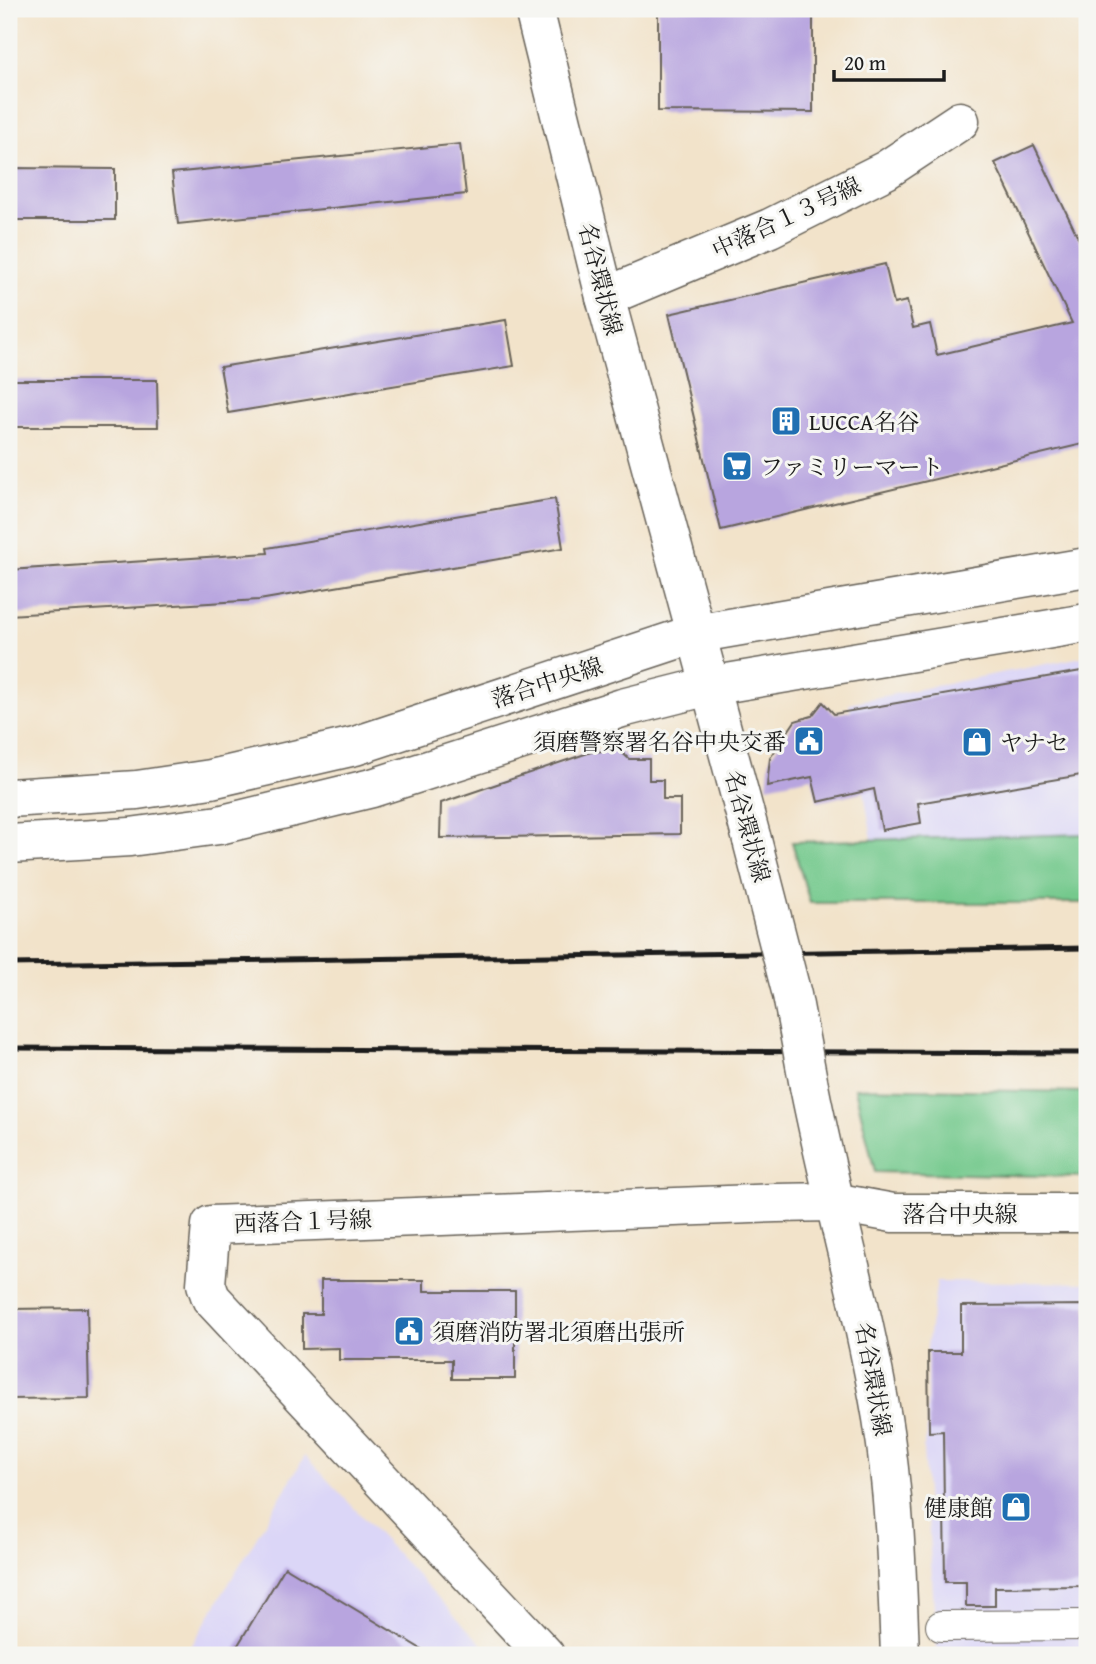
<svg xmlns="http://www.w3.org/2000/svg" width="1096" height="1664" font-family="'Gentium Book Plus','Noto Serif JP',serif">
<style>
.built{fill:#dbd6f7}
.green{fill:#74c98d;stroke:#487254;stroke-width:2}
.building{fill:#b8a5df}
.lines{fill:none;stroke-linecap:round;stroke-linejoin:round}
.pedestrian-casing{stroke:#676259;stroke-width:32}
.minor-casing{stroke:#676259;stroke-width:41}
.tertiary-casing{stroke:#676259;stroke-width:41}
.pedestrian{stroke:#fff;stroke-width:30}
.minor{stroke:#fff;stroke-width:38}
.tertiary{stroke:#fff;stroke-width:38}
.rail{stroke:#1c1c1c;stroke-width:5}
.tertiary-bridge-casing{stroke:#676259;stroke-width:41;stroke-linecap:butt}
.tertiary-bridge{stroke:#fff;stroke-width:38}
.labels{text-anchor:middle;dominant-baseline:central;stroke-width:6;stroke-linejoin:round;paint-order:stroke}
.street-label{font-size:23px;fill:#1c1c1c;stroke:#f6f6f2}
.poi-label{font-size:23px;fill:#1c1c1c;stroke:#f6f6f2;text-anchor:start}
</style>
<rect width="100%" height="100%" fill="#f6f6f2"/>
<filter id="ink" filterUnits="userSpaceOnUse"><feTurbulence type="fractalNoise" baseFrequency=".0143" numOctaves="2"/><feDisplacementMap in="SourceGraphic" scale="14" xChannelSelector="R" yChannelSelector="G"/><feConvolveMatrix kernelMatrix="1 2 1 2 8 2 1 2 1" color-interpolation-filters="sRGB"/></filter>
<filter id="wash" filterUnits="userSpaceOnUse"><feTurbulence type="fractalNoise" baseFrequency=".00686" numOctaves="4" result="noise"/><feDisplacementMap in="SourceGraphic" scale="28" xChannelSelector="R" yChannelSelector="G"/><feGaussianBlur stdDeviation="1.57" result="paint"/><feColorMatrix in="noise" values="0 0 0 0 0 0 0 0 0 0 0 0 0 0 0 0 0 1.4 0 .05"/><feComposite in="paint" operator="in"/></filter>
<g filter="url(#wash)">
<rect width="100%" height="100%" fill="#f2e3ca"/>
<!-- built -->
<g class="built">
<path d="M1087 656V834L872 839 849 703Z"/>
<path d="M937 1281 1087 1283V1649L937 1650 923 1449 927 1436V1347Z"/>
<path d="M305 1456 338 1491 492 1655H186Z"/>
</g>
<!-- green -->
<g class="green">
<path d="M1087 834V903H810L792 842Z"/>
<path d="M855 1088 1087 1092V1177L875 1172Z"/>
</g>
<g id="blocks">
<!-- building -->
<g class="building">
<path d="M658 9H813V112L658 111Z"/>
<path d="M460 144 466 194 178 224 172 173Z"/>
<path d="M1034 145 1087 256V443L721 530 669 314 885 264 894 304 907 301 913 328 930 324 937 355 1072 323 995 163Z"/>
<path d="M9 168 115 169V220H9Z"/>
<path d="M506 320 514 366 228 413 220 367Z"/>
<path d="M9 380H157L158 427H9Z"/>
<path d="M555 499 563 548 259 600 9 615V570L268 553 267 548Z"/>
<path d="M1087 670V774L918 803 921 823 882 830 874 789 818 802 812 777 767 786 770 758 795 721 812 716 823 702 834 714Z"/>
<path d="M619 750 629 759H649V780H663V799H680V834L440 838 441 803 591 752Z"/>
<path d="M321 1280H424V1291H515V1379H452V1360H339V1348L302 1349V1314H321Z"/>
<path d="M1087 1305V1586L995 1587V1606H966V1582H945L943 1431 929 1432 928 1352H961V1306Z"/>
<path d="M87 1308 89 1398 9 1399V1309Z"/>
<path d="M285 1567 431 1655H232Z"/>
</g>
</g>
</g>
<g filter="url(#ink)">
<use href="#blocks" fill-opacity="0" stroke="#676259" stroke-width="2"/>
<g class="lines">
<!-- pedestrian casing -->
<g class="pedestrian-casing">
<path id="pedestrian" d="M941 1626 1087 1625"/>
</g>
<!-- minor casing -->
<g class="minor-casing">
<g id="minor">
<path d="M605 297 770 228 886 170 960 121"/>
<path d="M545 1655 211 1298 206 1284 211 1225 776 1203 833 1202 893 1213H1087"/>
</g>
</g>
<!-- tertiary casing -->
<g class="tertiary-casing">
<g id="tertiary">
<path d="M534 9 605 297 752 840"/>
<path d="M9 798 137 790 211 779 355 746 694 634 1087 567"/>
<path d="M9 844 130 837 219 825 372 788 622 708 709 686 1087 623"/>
<path d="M809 1086C831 1197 863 1306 882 1418 895 1496 897 1576 900 1655"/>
</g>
</g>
<!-- pedestrian -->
<use href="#pedestrian" class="pedestrian"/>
<!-- minor -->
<use href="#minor" class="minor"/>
<!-- tertiary -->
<use href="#tertiary" class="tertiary"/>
<!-- rail -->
<g class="rail">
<path d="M9 964 1087 948"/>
<path d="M9 1048 1087 1053"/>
</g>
<!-- tertiary-bridge casing -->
<g class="tertiary-bridge-casing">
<path id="tertiary-bridge" d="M752 840 792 995 809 1086"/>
</g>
<!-- tertiary-bridge -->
<use href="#tertiary-bridge" class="tertiary-bridge"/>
</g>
</g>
<!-- icons -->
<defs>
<g id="building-square" transform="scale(1.575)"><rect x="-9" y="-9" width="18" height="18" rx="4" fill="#1f6fb2" stroke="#f6f6f2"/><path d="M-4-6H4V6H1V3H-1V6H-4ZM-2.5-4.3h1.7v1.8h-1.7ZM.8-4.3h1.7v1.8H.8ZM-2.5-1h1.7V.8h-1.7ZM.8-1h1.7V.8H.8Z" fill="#fff"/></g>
<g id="supermarket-square" transform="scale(1.575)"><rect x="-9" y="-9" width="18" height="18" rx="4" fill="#1f6fb2" stroke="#f6f6f2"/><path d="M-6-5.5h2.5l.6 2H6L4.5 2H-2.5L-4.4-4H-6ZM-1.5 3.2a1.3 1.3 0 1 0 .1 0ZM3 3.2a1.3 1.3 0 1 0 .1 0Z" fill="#fff"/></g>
<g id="civic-square" transform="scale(1.575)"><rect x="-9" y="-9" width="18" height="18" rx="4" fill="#1f6fb2" stroke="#f6f6f2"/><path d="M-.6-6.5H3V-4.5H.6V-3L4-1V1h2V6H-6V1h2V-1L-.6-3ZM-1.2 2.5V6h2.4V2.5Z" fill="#fff"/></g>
<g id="shop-square" transform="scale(1.575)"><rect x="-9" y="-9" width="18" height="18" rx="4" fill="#1f6fb2" stroke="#f6f6f2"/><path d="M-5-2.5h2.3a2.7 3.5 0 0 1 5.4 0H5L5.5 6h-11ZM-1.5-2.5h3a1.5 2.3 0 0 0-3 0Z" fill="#fff"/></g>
</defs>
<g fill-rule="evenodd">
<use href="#building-square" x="786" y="421"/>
<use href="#supermarket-square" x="737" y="466"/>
<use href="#civic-square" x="809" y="741"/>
<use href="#shop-square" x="977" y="742"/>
<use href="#civic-square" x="409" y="1331"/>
<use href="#shop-square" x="1016" y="1507"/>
</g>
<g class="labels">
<!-- street labels -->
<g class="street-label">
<text transform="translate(786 217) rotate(-25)">中落合１３号線</text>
<text transform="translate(601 279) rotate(76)">名谷環状線</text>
<text transform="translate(547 682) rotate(-18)">落合中央線</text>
<text transform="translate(748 826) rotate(75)">名谷環状線</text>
<text x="960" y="1213">落合中央線</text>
<text transform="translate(303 1221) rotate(-2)">西落合１号線</text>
<text transform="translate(874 1379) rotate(80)">名谷環状線</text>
</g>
<!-- poi labels -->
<g class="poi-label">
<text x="809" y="421">LUCCA名谷</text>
<text x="760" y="466">ファミリーマート</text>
<text x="786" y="741" text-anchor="end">須磨警察署名谷中央交番</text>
<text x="1000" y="742">ヤナセ</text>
<text x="432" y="1331">須磨消防署北須磨出張所</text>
<text x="993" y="1507" text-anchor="end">健康館</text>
</g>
</g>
<!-- margin -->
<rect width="1096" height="1664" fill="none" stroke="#f6f6f2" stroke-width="35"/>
<!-- scale -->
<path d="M834 70v10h110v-10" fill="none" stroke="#1c1c1c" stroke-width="3.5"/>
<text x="844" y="70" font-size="21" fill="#1c1c1c" stroke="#f6f6f2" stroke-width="5" paint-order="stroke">20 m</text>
</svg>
